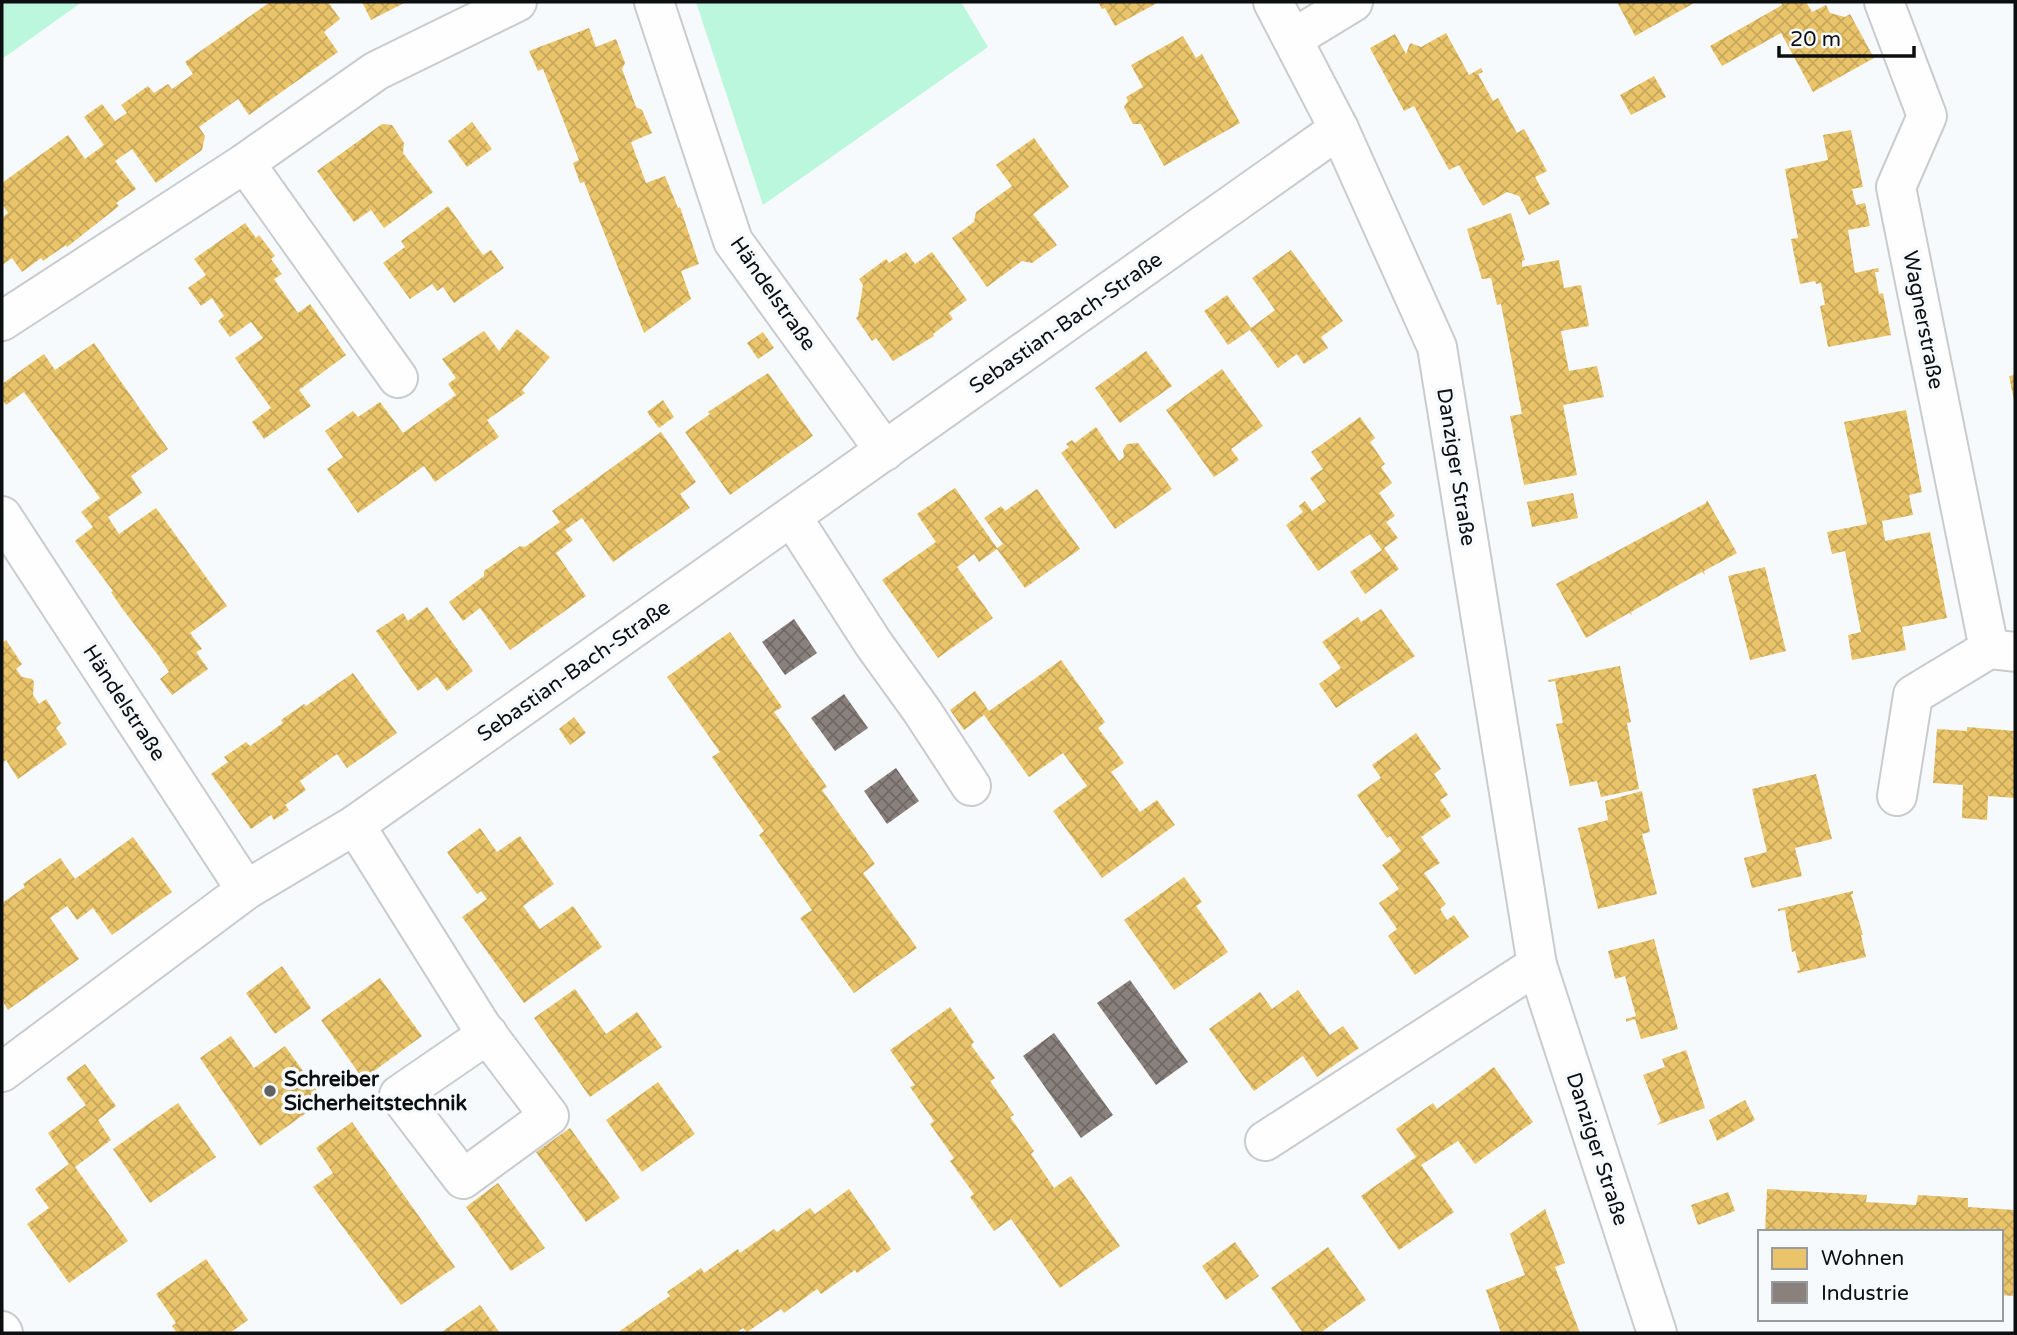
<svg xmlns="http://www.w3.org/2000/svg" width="2017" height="1335" font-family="'Varela Round',sans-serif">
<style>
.grass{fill:#bbf7dd}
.homes{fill:url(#homes-cross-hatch)}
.industry{fill:url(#industry-cross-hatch)}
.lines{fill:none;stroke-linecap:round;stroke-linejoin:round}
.minor-casing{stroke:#c9cbcc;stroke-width:42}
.minor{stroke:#fefeff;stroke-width:38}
.poi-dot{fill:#5f6162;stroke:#f6fafd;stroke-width:2.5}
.labels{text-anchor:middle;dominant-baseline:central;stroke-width:7;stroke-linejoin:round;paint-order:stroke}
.street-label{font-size:21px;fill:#0d0e0f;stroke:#f6fafd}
.poi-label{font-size:21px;font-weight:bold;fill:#0d0e0f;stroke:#f6fafd;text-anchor:start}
</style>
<defs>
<pattern id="homes-cross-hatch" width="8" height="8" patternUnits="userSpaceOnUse" patternTransform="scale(1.75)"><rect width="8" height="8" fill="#e9c46a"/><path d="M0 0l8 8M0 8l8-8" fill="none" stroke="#c7a75b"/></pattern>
<pattern id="industry-cross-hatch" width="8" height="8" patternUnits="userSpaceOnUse" patternTransform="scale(1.75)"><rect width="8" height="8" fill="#8a817c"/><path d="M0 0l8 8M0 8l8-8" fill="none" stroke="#6f6864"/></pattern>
</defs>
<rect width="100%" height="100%" fill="#f7fafc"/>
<!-- grass -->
<g class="grass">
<path d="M2 2H82L2 59Z"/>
<path d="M696 2H961L988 47 763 205Z"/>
</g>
<!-- homes -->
<g class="homes">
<path d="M270 2H328L340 19 324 32 338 52 249 115 238 99 199 127 205 136 202 150 156 183 132 149 115 161 136 189 116 203 119 206 67 247 66 245 43 261 41 258 22 272 12 258 2 265V218L8 213 2 204V183L68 135 85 159 104 145 84 117 102 104 115 121 127 113 121 105 148 86 154 93 168 84 172 89 193 74 185 62Z"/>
<path d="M362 2H406L371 20Z"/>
<path d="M1098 2H1159L1115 26 1105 8 1102 9Z"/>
<path d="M1617 2H1696L1635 36Z"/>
<path d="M1781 2H1806L1812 12 1826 5 1830 13 1845 17 1850 14 1874 58 1813 92 1781 33 1722 66 1710 46 1782 5Z"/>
<path d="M589 28 596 47 616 39 625 63 622 69 636 107 642 110 652 133 631 142 646 183 665 176 678 208 680 207 699 264 681 271 691 299 644 333 584 182 580 183 573 163 579 160 543 69 538 71 529 51Z"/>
<path d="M1446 33 1469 75 1481 68 1483 72 1478 74 1493 101 1498 98 1517 133 1524 129 1547 171 1535 177 1550 204 1529 215 1519 196 1507 192 1483 206 1459 165 1449 170 1414 106 1404 111 1370 48 1395 34 1406 54 1410 43 1421 47Z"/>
<path d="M1183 36 1196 58 1202 54 1240 123 1164 166 1141 124H1133L1124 107 1128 101 1126 97 1143 87 1131 65Z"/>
<path d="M1654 76 1666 97 1631 115 1620 95Z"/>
<path d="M472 122 492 149 467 167 448 141Z"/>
<path d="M382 124 392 125 404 143 403 153 433 192 384 228 371 210 354 222 317 171Z"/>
<path d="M1851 130 1863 187 1852 189 1856 205 1865 203 1870 226 1848 230 1855 273 1878 268 1879 272H1875L1879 294 1883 293 1891 335 1828 347 1820 306 1825 305 1821 283 1816 284 1815 281 1800 284 1791 239 1798 238 1785 169 1828 160 1823 135Z"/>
<path d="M1034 138 1069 187 1033 214 1057 245 1032 263 1022 261 987 287 952 238 974 222 976 212 1012 186 996 165Z"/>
<path d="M448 206 483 255 491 250 504 268 454 303 443 287 437 291 432 284 410 299 383 263 405 247 401 241Z"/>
<path d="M1511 213 1525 260 1522 261V267L1559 260 1564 288 1581 285 1589 326 1561 331 1569 371 1597 366 1604 397 1563 405 1577 475 1524 485 1510 416 1522 414 1501 304 1497 305 1491 278 1482 279 1467 229Z"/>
<path d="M245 223 256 238 259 235 275 256 271 259 282 274 274 279 298 313 310 304 346 355 299 390 311 406 264 439 252 422 271 408 235 358 263 338 251 322 230 337 218 321 224 316 212 298 201 306 188 288 206 275 194 259Z"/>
<path d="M1291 250 1343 321 1321 337 1328 348 1304 364 1297 354 1278 368 1250 330 1228 345 1204 311 1227 295 1251 328 1275 310 1252 278Z"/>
<path d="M906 252 915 264 932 252 967 300 949 313 953 319 933 334 934 336 893 361 876 338 872 341 856 318 858 316 863 285 859 279 886 259 889 263Z"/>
<path d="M517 329 550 357 522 390 525 393 487 420 499 437 435 482 424 466 358 513 327 469 343 457 325 431 353 411 358 417 380 402 403 433 456 395 448 384 456 378 442 359 484 331 499 351Z"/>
<path d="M763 332 774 348 758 359 747 343Z"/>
<path d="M94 343 168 449 131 476 142 493 108 517 119 534 156 508 227 606 190 633 202 649 196 652 208 669 172 695 160 679 169 672 158 655 121 607 111 592 113 591 75 541 93 527 81 512 100 498 24 392 6 405 2 399V384L44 354 55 370Z"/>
<path d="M1146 351 1172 386 1120 423 1095 388Z"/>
<path d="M1222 369 1263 426 1231 449 1239 460 1214 477 1166 410Z"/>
<path d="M768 373 813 436 730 495 685 432 710 414 708 412Z"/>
<path d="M2015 375V400H2014L2009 376Z"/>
<path d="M663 400 674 417 659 428 647 412Z"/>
<path d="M1906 410 1922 492 1909 495 1913 515 1882 521 1885 541 1930 532 1947 618 1902 627 1906 650 1852 660 1848 635 1861 632 1853 592 1845 551 1832 554 1827 532 1867 524 1844 422Z"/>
<path d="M1360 417 1375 438 1370 442 1385 464 1381 467 1392 483 1379 493 1395 516 1386 522 1398 538 1384 548 1399 569 1365 594 1350 572 1382 550 1370 534 1318 571 1286 525 1303 512 1299 506 1305 501 1312 511 1326 501 1310 478 1323 469 1311 452Z"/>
<path d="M1096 427 1119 461 1124 457 1123 450 1127 444 1138 443 1172 489 1115 529 1061 453 1069 447 1066 444 1072 440 1075 443Z"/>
<path d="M661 432 696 482 680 494 690 508 613 562 582 518 565 530 573 540 556 553 586 596 510 650 480 608 463 621 449 602 484 576V571L520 546 525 547 560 522 552 511Z"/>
<path d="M955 488 997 548 1003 544 984 518 1001 506 1005 511 1037 489 1080 549 1025 588 997 549 979 562 974 554 957 567 993 618 938 658 882 580 936 542 917 514Z"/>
<path d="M1573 493 1578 518 1532 527 1527 502Z"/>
<path d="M1707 500 1737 553 1704 571 1705 575 1702 572 1689 579 1631 612 1632 615 1629 613 1586 638 1556 584 1706 503Z"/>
<path d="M1765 567 1786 651 1750 660 1728 576Z"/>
<path d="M427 607 473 671 447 691 437 677 418 691 376 631 403 613 408 621Z"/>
<path d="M1381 609 1415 656 1336 708 1319 684 1341 668 1322 642 1358 617 1361 622Z"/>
<path d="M730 632 782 707 774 712 827 787 822 790 875 864 863 873 917 948 854 993 800 918 812 910 759 835 764 831 712 757 720 752 667 677Z"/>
<path d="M6 640 22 664 16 669 22 677 32 679 34 682 33 695 39 704 46 699 61 723 56 728 67 744 18 779 6 760 2 763V643Z"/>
<path d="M1061 660 1105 722 1098 728 1124 763 1111 772 1140 812 1157 800 1175 825 1102 878 1053 811 1087 786 1063 753 1029 777 984 715 964 730 950 710 975 691 989 711Z"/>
<path d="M1620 666 1631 722 1627 723 1639 789 1601 797 1597 781 1570 786 1556 724 1563 723 1555 681 1549 682 1548 680Z"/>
<path d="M353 673 397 733 347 768 337 754 300 781 306 790 285 805 289 810 274 820 271 815 251 829 211 774 228 762 224 757 246 742 250 746 283 723 281 720 304 704 306 706Z"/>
<path d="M574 717 586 733 570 745 559 729Z"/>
<path d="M1967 727 2015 731V798L1988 796 1987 820 1962 818 1963 785 1933 783 1937 729 1967 731Z"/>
<path d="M1416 733 1441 769 1434 774 1448 795 1440 800 1451 816 1421 837 1440 863 1424 873 1446 904 1440 909 1447 920 1454 915 1469 937 1415 975 1388 936 1397 929 1379 903 1399 889 1382 865 1401 851 1390 836 1387 838 1357 795 1381 778 1372 765Z"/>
<path d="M1816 774 1832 839 1795 848 1802 876 1752 888 1744 858 1767 852 1752 789Z"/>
<path d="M1642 791 1650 832 1642 834 1657 894 1598 909 1578 828 1608 820 1605 801Z"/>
<path d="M480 828 497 852 520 836 554 884 523 906 540 929 573 906 602 947 524 1003 462 917 487 899 481 891 477 894 447 852Z"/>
<path d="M133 837 172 892 112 935 93 908 77 920 67 906 50 918 79 959 8 1010 2 1000V903L25 887 23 884 60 858 75 879Z"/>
<path d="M1184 877 1202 902 1196 906 1228 952 1174 990 1124 920Z"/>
<path d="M1853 891V894H1851L1863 935H1861L1866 957 1798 973 1797 971 1800 970 1795 951 1792 952 1785 910 1778 911V909Z"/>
<path d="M1654 939 1678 1029 1641 1039 1635 1019 1626 1022V1019L1636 1016 1625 976 1615 979 1608 951Z"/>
<path d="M282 966 311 1008 275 1034 246 993Z"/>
<path d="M380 978 422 1036 363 1079 321 1020Z"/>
<path d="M575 989 606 1034 637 1012 662 1047 590 1097 534 1018Z"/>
<path d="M1298 990 1330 1035 1343 1026 1359 1048 1317 1077 1303 1056 1254 1091 1209 1029 1260 992 1272 1009Z"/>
<path d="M950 1007 974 1042 971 1045 995 1078 990 1081 1014 1115 1010 1117 1034 1151 1031 1154 1054 1188 1071 1176 1120 1246 1060 1288 1011 1219 994 1231 970 1197 974 1194 950 1161 954 1158 930 1124 934 1121 910 1087 915 1085 890 1050Z"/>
<path d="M231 1036 254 1068 285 1046 324 1100 260 1146 200 1058Z"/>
<path d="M1686 1050 1705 1108 1657 1125 1661 1121 1643 1075 1665 1067 1662 1059Z"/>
<path d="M85 1064 116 1106 98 1120 111 1140 75 1167 128 1241 69 1283 27 1224 49 1208 35 1189 69 1164 48 1133 86 1105 66 1078Z"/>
<path d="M1494 1067 1533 1122 1475 1164 1458 1141 1421 1165 1454 1212 1399 1250 1361 1196 1416 1157 1396 1129 1433 1103 1437 1109Z"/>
<path d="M658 1082 695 1134 642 1172 606 1120Z"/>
<path d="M1745 1100 1755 1120 1717 1141 1709 1120Z"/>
<path d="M178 1103 216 1157 150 1203 113 1149Z"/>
<path d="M352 1122 455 1267 401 1305 313 1187 333 1173 316 1148Z"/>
<path d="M570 1128 620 1198 586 1222 536 1152Z"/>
<path d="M498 1183 545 1248 511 1271 466 1207Z"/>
<path d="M849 1189 891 1249 857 1273 855 1270 821 1294 817 1289 784 1313 781 1309 747 1332 743 1328 736 1333H617L670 1296 667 1292 701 1268 704 1273 738 1249 740 1253 774 1229 777 1232 810 1208 815 1214Z"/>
<path d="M1767 1189 1867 1195 1866 1202 1916 1205 1918 1195 1968 1198V1207L2015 1210 2013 1296 2001 1295V1232H1765Z"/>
<path d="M1728 1192 1735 1211 1698 1225 1691 1205Z"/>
<path d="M1545 1209 1565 1263 1555 1267 1580 1333H1501L1486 1290 1525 1275 1510 1234Z"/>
<path d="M1235 1242 1259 1276 1226 1300 1202 1266Z"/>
<path d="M1328 1247 1366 1300 1320 1333H1303L1271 1288Z"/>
<path d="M206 1259 248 1320 230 1333H177L172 1326 176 1323 156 1294Z"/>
<path d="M480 1305 500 1333H440Z"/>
</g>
<!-- industry -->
<g class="industry">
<path d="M794 619 817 653 785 675 762 642Z"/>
<path d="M844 694 868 728 835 751 811 718Z"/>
<path d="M896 768 919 801 887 824 864 791Z"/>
<path d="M1130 980 1188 1062 1156 1085 1097 1003Z"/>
<path d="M1054 1033 1113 1115 1081 1138 1023 1056Z"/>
</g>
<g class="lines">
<!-- minor casing -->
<g class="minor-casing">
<g id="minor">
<path d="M654 2 733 241 885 451"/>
<path d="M1273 2 1339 129 1437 347 1537 965 1657 1333"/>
<path d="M1884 2 1927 116 1896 187 1989 649 2015 652"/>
<path d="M1294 38 1353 2"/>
<path d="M245 163 398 378"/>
<path d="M2 321 245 163 376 71 517 2"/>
<path d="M2 516 246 890"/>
<path d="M792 517 873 643 922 711 971 786"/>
<path d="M1897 796 1913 695 1989 649"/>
<path d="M355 825 481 1026 549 1116 463 1179 399 1095 488 1034"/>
<path d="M2 1072 246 890 355 825 1339 129"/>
<path d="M1265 1141 1537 965"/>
<path d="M2 1331 3 1333"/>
</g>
</g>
<!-- minor -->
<use href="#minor" class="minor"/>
</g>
<!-- markers -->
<circle class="poi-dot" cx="270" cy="1091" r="7"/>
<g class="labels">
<!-- street labels -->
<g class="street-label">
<text transform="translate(773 294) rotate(55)">Händelstraße</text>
<text transform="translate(1923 320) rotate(79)">Wagnerstraße</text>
<text transform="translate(1066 323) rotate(-35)">Sebastian-Bach-Straße</text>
<text transform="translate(1456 467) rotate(81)">Danziger Straße</text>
<text transform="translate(574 671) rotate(-35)">Sebastian-Bach-Straße</text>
<text transform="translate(124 703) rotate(57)">Händelstraße</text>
<text transform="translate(1597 1149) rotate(72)">Danziger Straße</text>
</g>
<!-- poi labels -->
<g class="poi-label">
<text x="284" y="1079">Schreiber<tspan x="284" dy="24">Sicherheitstechnik</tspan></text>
</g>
</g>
<!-- border -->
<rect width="2017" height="1335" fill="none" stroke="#0d0e0f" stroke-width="7"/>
<!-- legend -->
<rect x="1758" y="1230" width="245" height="91" fill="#f6fafd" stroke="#999c9e" stroke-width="2"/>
<rect x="1772" y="1248" width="35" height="21" fill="#e9c46a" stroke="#999c9e" stroke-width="2"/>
<text x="1821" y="1265" font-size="21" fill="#0d0e0f">Wohnen</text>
<rect x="1772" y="1282" width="35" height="21" fill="#8a817c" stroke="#999c9e" stroke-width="2"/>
<text x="1821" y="1300" font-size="21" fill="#0d0e0f">Industrie</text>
<!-- scale -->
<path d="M1779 46v10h135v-10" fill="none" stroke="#0d0e0f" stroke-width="3.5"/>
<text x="1790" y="46" font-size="21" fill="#0d0e0f" stroke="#f6fafd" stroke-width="5" paint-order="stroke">20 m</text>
</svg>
